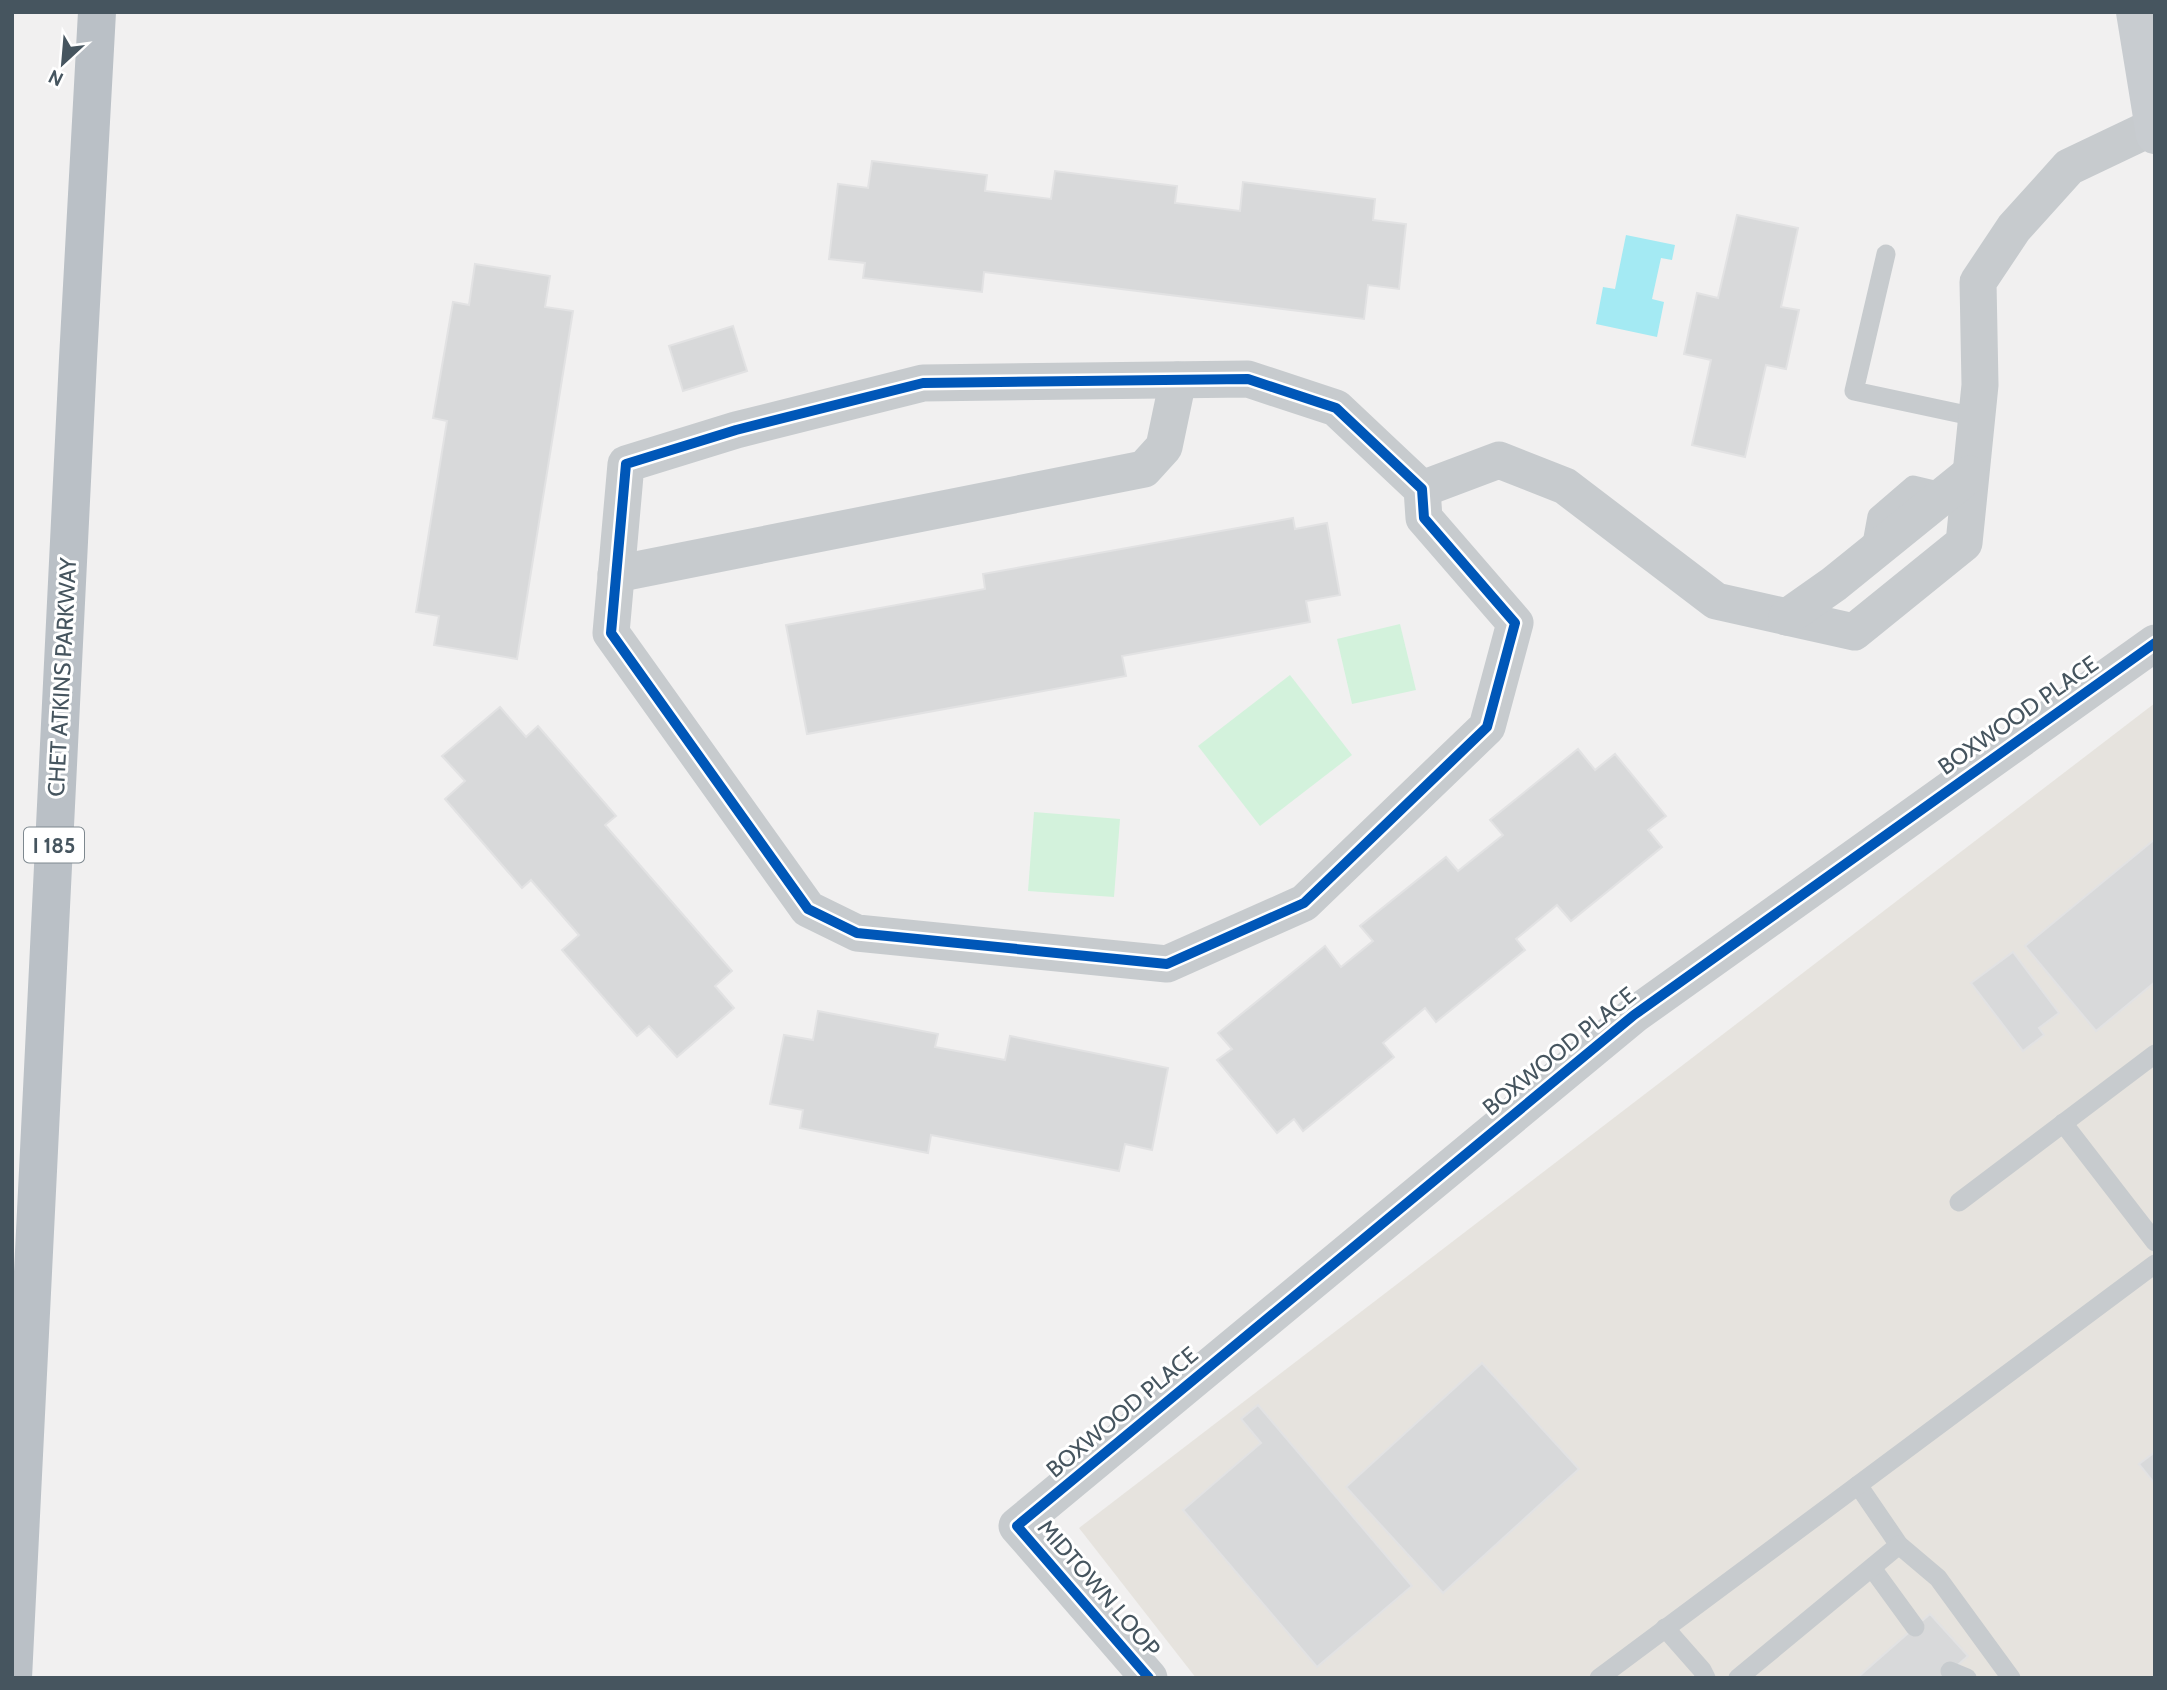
<svg xmlns="http://www.w3.org/2000/svg" width="2167" height="1690" font-family="Cabin,sans-serif">
<style>
.commercial{fill:#e6e3de}
.green{fill:#d3f2dc}
.water{fill:#a4eaf3}
.building{fill:#d8d9da;stroke:#e2e2e3;stroke-width:2}
.lines{fill:none;stroke-linecap:round;stroke-linejoin:round}
.lane{stroke:#c7cbce;stroke-width:19}
.street{stroke:#c7cbce;stroke-width:37}
.secondary{stroke:#c8ccd0;stroke-width:38}
.highway{stroke:#bac0c6;stroke-width:38}
.cycleway-casing{stroke:#fff;stroke-width:15}
.cycleway{stroke:#0057b8;stroke-width:10}
.labels{text-anchor:middle;dominant-baseline:central;stroke-width:6;stroke-linejoin:round;paint-order:stroke}
.shield{fill:#fff;stroke:#7e888f;stroke-width:2}
.shield-label{font-size:21px;font-weight:bold;fill:#46555f}
.street-label{font-size:23px;fill:#46555f;stroke:#fff}
</style>
<rect width="100%" height="100%" fill="#f1f0f0"/>
<!-- commercial -->
<path class="commercial" d="M2155 703V1678H1196L1079 1528Z"/>
<!-- green -->
<g class="green">
<path d="M1400 624 1416 690 1352 704 1337 639Z"/>
<path d="M1290 675 1352 755 1260 826 1198 746Z"/>
<path d="M1034 812 1120 819 1114 897 1028 891Z"/>
</g>
<!-- water -->
<path class="water" d="M1626 235 1675 245 1672 260 1661 258 1652 299 1664 302 1657 337 1596 324 1603 287 1615 289Z"/>
<!-- building -->
<g class="building">
<path d="M872 161 987 175 985 191 1051 199 1055 171 1177 186 1175 203 1240 211 1243 182 1375 199 1373 220 1406 224 1399 289 1368 285 1364 319 984 272 982 292 863 278 865 263 829 259 838 184 868 188Z"/>
<path d="M1737 215 1798 228 1781 307 1799 310 1786 369 1766 365 1745 457 1692 445 1711 360 1684 354 1697 293 1718 298Z"/>
<path d="M475 264 550 276 545 307 573 311 517 659 434 645 439 616 416 612 447 421 433 418 453 302 469 305Z"/>
<path d="M733 326 747 371 683 391 669 346Z"/>
<path d="M1293 518 1295 529 1327 523 1340 595 1306 601 1310 622 1122 656 1126 676 807 734 786 625 985 589 983 574Z"/>
<path d="M500 707 526 737 538 726 616 816 605 825 732 971 715 986 734 1008 677 1057 649 1026 637 1036 562 950 579 935 531 880 522 888 445 799 465 781 442 756Z"/>
<path d="M1578 749 1595 770 1615 754 1666 816 1648 830 1662 847 1571 921 1557 905 1516 939 1525 950 1436 1022 1425 1008 1383 1043 1394 1057 1303 1131 1294 1119 1277 1133 1217 1060 1232 1049 1218 1033 1325 946 1341 967 1373 941 1360 926 1446 857 1458 871 1503 835 1490 820Z"/>
<path d="M2155 839V982L2096 1031 2025 946Z"/>
<path d="M2013 952 2059 1013 2039 1028 2044 1035 2023 1051 1971 983Z"/>
<path d="M818 1011 938 1034 935 1047 1005 1060 1010 1036 1168 1068 1152 1150 1125 1144 1119 1171 931 1135 928 1153 800 1128 803 1110 770 1104 784 1035 813 1040Z"/>
<path d="M1482 1363 1579 1469 1443 1593 1346 1487Z"/>
<path d="M1258 1405 1412 1586 1317 1667 1183 1510 1261 1443 1241 1419Z"/>
<path d="M2155 1452V1484L2139 1464Z"/>
<path d="M1930 1614 1968 1656 1943 1678H1857Z"/>
</g>
<g class="lines">
<!-- lane -->
<g class="lane">
<path d="M1886 254 1854 391 1976 417"/>
<path d="M1870 554 1877 516 1913 485 1947 493"/>
<path d="M2063 1123 2155 1242"/>
<path d="M1959 1202 2155 1054"/>
<path d="M1858 1485 1899 1545 1938 1578 2011 1678"/>
<path d="M1872 1568 1915 1627"/>
<path d="M1665 1628 1702 1670 1706 1678"/>
<path d="M1950 1671 1967 1678"/>
<path d="M1599 1678 2155 1264"/>
<path d="M1738 1678 1899 1545"/>
</g>
<!-- street -->
<g class="street">
<path d="M1248 379 1336 408 1422 489 1424 518 1515 623 1487 727 1304 903 1167 964 857 933 808 909 611 633 626 464 736 430 923 383Z"/>
<path d="M1422 489 1499 460 1565 486 1716 601 1854 632 1964 543 1980 385 1978 282 2014 228 2069 167 2153 127"/>
<path d="M616 574 1144 469 1164 447 1178 380"/>
<path d="M1787 617 1834 584 1970 474"/>
<path d="M1149 1678 1017 1526 1634 1015 2155 643"/>
</g>
<!-- secondary -->
<path class="secondary" d="M2135 12 2155 135"/>
<!-- highway -->
<path class="highway" d="M13 1678 78 359 97 12"/>
<!-- cycleway casing -->
<g class="cycleway-casing">
<g id="cycleway">
<path d="M1248 379 1336 408 1422 489 1424 518 1515 623 1487 727 1304 903 1167 964 857 933 808 909 611 633 626 464 736 430 923 383Z"/>
<path d="M1149 1678 1017 1526 1634 1015 2155 643"/>
</g>
</g>
<!-- cycleway -->
<use href="#cycleway" class="cycleway"/>
</g>
<g class="labels">
<!-- shield labels -->
<rect class="shield" x="24" y="827.5" width="60" height="35" rx="5"/>
<g class="shield-label">
<text x="54" y="845">I 185</text>
</g>
<!-- street labels -->
<g class="street-label">
<text transform="translate(62 677) rotate(-87)">CHET ATKINS PARKWAY</text>
<text transform="translate(2018 715) rotate(-35)">BOXWOOD PLACE</text>
<text transform="translate(1559 1051) rotate(-39)">BOXWOOD PLACE</text>
<text transform="translate(1122 1412) rotate(-40)">BOXWOOD PLACE</text>
<text transform="translate(1099 1588) rotate(49)">MIDTOWN LOOP</text>
</g>
</g>
<!-- border -->
<rect width="2167" height="1690" fill="none" stroke="#46555f" stroke-width="28"/>
<!-- north arrow -->
<g transform="translate(63 63) rotate(206)" stroke="#ffffff" stroke-width="5" paint-order="stroke">
<path d="M0-5L12 26L0 18L-12 26Z" fill="#46555f"/>
<text y="-10" font-size="19" font-weight="bold" text-anchor="middle" fill="#46555f">N</text>
</g>
</svg>
